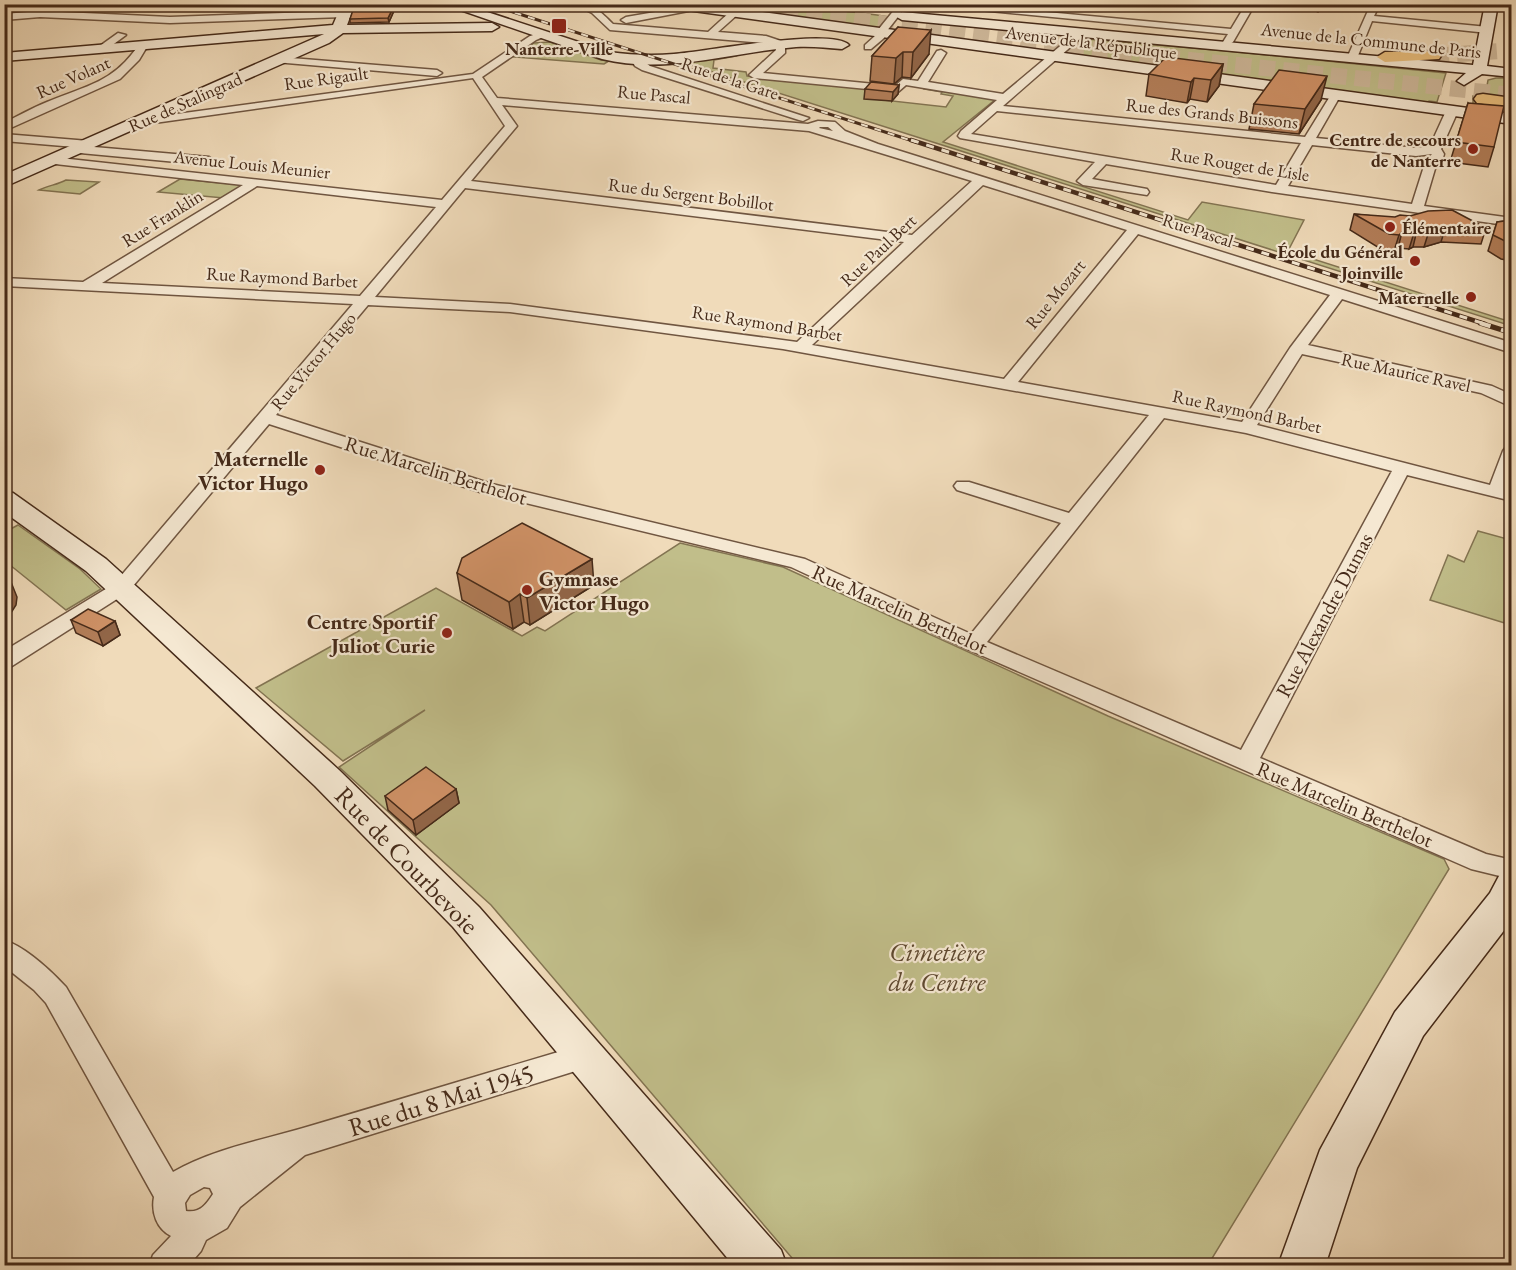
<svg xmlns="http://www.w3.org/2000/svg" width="1516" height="1270" font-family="'EB Garamond',serif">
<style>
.green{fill:#c1be8a;stroke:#837452;stroke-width:1.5}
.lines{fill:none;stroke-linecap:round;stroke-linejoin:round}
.highway-tunnel{stroke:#ceb89a;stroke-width:16;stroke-dasharray:16 8;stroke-linecap:butt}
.street-casing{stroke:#705641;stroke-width:3}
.secondary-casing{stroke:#452a19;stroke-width:3}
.highway-casing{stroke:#452a19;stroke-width:3}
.street{fill:#f5e8d2;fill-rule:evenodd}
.secondary{fill:#f5e8d2;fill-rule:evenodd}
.highway{fill:#e8be7d;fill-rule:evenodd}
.rail-far2-casing{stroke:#452a19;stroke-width:3}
.rail-far1-casing{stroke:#452a19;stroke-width:4.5}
.rail-casing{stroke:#452a19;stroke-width:5}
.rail-far2{stroke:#f5e8d2;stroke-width:2;stroke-dasharray:7;stroke-linecap:butt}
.rail-far1{stroke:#f5e8d2;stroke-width:3;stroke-dasharray:8;stroke-linecap:butt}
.rail{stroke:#f5e8d2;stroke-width:4;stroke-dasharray:11;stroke-linecap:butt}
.wall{fill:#b37e59;stroke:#452a19;stroke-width:1.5}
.shaded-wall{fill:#926648;stroke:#452a19;stroke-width:1.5}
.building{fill:#d09267;stroke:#452a19;stroke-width:1.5}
.poi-dot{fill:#8f2418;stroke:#f5e8d2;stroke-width:2}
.labels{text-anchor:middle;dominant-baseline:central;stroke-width:4.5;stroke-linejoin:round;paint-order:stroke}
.far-street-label{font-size:18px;fill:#452a19;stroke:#f5e8d2}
.far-poi-label{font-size:18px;font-weight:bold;fill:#452a19;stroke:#f5e8d2;text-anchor:end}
.poi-label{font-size:21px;font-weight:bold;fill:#452a19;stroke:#f5e8d2;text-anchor:end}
.street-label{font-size:21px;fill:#452a19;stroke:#f5e8d2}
.near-street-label{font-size:26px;fill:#452a19;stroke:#f5e8d2}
.near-park-label{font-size:26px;font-style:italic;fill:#5e4830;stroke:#f5e8d2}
</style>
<rect width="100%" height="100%" fill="#f0dbba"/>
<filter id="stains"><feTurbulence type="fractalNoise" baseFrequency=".00333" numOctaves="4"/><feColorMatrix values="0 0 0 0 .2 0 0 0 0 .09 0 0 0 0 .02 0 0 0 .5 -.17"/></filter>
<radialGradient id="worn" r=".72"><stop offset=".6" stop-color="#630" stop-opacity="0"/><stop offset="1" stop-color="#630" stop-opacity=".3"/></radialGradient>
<!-- green -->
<g class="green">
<path d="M786 4 877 15 889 17 876 30 723 9 747 5Z"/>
<path d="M1087 39 1227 51 1446 73 1437 102 1429 101 1428 103 1069 56Z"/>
<path d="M550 42 601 60 609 61 604 64 514 57 534 43Z"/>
<path d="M734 54 736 56 714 60 713 68 746 72 747 76 873 88 865 98 946 107 953 96 941 94 942 92 924 89 926 86 996 99 943 142 1188 220 1202 202 1304 220 1288 251 1508 321 1505 324 675 60Z"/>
<path d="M1496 78H1511V117L1473 105V96L1485 97 1488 80Z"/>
<path d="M180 179 242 185 224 198 158 192Z"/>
<path d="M66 180 99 182 80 194 39 190C49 185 57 185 66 180Z"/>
<path d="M18 525 80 569 101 589 66 610 5 561V532Z"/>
<path d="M1478 531 1511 540V625L1430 600 1448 555 1464 562Z"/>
<path d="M680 543 783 567 1108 716 1444 859 1449 869 1208 1265H798L491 905 339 767 425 710 343 761 256 688 436 588 522 636 537 627 545 631Z"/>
</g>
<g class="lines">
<!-- highway-tunnel -->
<g class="highway-tunnel">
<path d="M735 4 1026 42 1512 95"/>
<path d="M1433 56 1512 50"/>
</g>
<!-- street casing -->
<g class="street-casing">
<g id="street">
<path d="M574 4C593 4 600 11 613 24L708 32 731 11H737V15L718 32 766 36 790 44 785 47V53L763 73 895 86 903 79 918 81 937 51 941 50 946 53 928 82 1003 94 1077 32H1083V36L1003 106 1305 137 1329 98 1334 95 1339 98 1316 138 1416 148 1430 146 1446 111 1452 108 1458 111 1441 149 1444 154 1443 158 1437 162 1424 206 1512 218V226L1272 192 1106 164 1092 179 1147 189 1149 192 1147 195 1083 185 1077 181 1095 162 960 138 958 136 961 131 997 100 906 85 898 92 754 78 749 75 776 50 775 44 610 30 592 13ZM997 111 1301 143 1276 185 971 134ZM1312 145 1416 156 1432 154 1426 160 1412 204 1288 186Z"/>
<path d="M702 4H725L626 23 621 20 626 17Z"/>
<path d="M899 4H908L886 32 884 38 871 49H865V45L876 35 878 30Z"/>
<path d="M918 4H958L1231 29 1246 4H1255L1233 42 1228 45 1223 42 1228 34Z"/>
<path d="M1371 4 1379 6 1374 16 1488 27 1493 30 1488 33 1372 21 1357 58 1348 60 1347 58Z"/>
<path d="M40 11 170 17 344 11 349 14 344 17 170 23 40 17 4 20V14Z"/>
<path d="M543 32 548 35 536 40 482 77 497 98 808 124 818 121 835 122 845 131 878 144 1512 343V353L1342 299 1308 345 1492 386 1512 395V407L1481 393 1302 354 1257 425 1490 485 1503 451 1506 447 1512 446V477L1507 489 1512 490V501L1407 475 1260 758 1486 854 1512 860V879L1471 869 967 649 791 567 480 492 269 424 128 592 12 666 4 668V651L114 584 353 304 4 286V278L83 282 243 185 55 164 51 163V157L442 200 505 126 473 78 140 125 134 122 140 119 473 74 530 36ZM502 105 809 131 972 181 912 235 471 181 517 126ZM828 127 833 131 819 128 820 127ZM983 185 1127 230 1004 379 812 345ZM257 186 436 207 360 296 102 283ZM465 188 904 242 797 342 510 304 375 297ZM1138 234 1330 295 1290 348 1242 422 1018 382ZM368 305 510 312 783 349 1149 415 1069 513 969 482H957L954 486 957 490 1061 523 971 634 805 559 492 484 276 415ZM1164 418 1246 433 1392 471 1241 750 987 642Z"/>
<path d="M118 33 126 35 103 52H97V48Z"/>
<path d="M140 43 148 45 139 60 120 79 4 131V123C18 116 32 108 47 102 87 85 114 83 140 43Z"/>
<path d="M636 56 650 66 809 118 803 121 799 120 642 70 635 66 631 59Z"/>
<path d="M279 57 437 70 442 73 437 76 275 62V58Z"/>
<path d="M4 134 89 141 93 143 94 147 209 157 215 161 209 165 80 153 76 151 75 147 4 141Z"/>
<path d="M4 940C27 948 50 970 66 987L173 1172C215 1148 264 1140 310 1126 402 1099 493 1071 585 1044L595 1047 599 1056 595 1065 585 1068 305 1155 240 1207 227 1228 206 1240 201 1251 188 1266H149L153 1255 171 1236C157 1229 151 1213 154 1197L46 1003 34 990 4 966ZM204 1187 210 1188 213 1194C206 1205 200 1213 186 1211L185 1203 190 1195Z"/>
</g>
</g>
<!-- secondary casing -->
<g class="secondary-casing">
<g id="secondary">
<path d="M342 4H355L347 25 492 23 499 27 492 31 343 33 329 43 4 187V175L324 34 4 61V53L333 25Z"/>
<path d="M443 4H463L609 52C631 55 652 56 674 54 704 52 832 27 849 45L842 49C827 48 811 46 796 47 732 52 666 75 602 59Z"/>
<path d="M666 4H704L1512 114V124L672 8Z"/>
<path d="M1485 4H1498L1487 66 1512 69V77L1482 74 1464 85 1457 81 1466 73 902 20 895 16 902 12 1473 65Z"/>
<path d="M4 491 13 493 106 559 339 770 479 907 781 1250 787 1266H734L453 927 315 786 86 571 4 512Z"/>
<path d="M1512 872V920L1423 1036 1357 1168 1325 1266H1278L1320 1150 1395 1012 1490 893 1499 876Z"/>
</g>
</g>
<!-- highway casing -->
<g class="highway-casing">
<g id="highway">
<path d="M1433 51 1439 53 1441 56 1439 59 1385 62 1377 57 1385 52Z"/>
<path d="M1483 94 1512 98V108L1477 103 1474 99 1477 95Z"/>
</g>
</g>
<!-- street -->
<use href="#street" class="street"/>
<!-- secondary -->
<use href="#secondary" class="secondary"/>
<!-- highway -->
<use href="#highway" class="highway"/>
<!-- rail-far2 casing -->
<g class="rail-far2-casing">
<path id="rail-far2" d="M488 4 916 142"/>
</g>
<!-- rail-far1 casing -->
<g class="rail-far1-casing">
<path id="rail-far1" d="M911 140 1485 324"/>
</g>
<!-- rail casing -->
<g class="rail-casing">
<path id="rail" d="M1480 323 1512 333"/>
</g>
<!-- rail-far2 -->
<use href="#rail-far2" class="rail-far2"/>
<!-- rail-far1 -->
<use href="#rail-far1" class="rail-far1"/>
<!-- rail -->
<use href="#rail" class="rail"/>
</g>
<!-- wall -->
<g class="wall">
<path d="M397 4 389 22 350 23V19Z"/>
<path d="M1300 4H1321L1318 12Z"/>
<path d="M898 27 929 54 911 78 902 77 894 84 870 81 872 56Z"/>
<path d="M1223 64 1219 86 1207 102 1190 99 1187 103 1146 96 1149 74Z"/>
<path d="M899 85 898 94 892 101 864 99 865 89Z"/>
<path d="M1321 100 1299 134 1249 129 1254 104Z"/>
<path d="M1468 103 1494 147 1488 167 1450 162Z"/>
<path d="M1354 214 1486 228 1481 244 1441 242 1424 247H1413L1409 249 1398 248 1394 251H1384L1350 230Z"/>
<path d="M1512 220V261L1501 259 1488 251 1497 222Z"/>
<path d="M457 573 594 585 530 625 524 622 513 629 462 600Z"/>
<path d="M71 620 115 621 120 635 103 646 76 633Z"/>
<path d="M456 789 459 803 416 835 388 810 385 796Z"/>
</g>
<!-- shaded-wall -->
<g class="shaded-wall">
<path d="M395 4H397L389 22 388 18Z"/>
<path d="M931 30 929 54 911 78 913 52Z"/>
<path d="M903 52 902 77 894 84 896 58Z"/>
<path d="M1223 64 1219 86 1207 102 1211 80Z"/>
<path d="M1327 76 1321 100 1299 134 1305 109Z"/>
<path d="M1194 78 1190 99 1187 103 1191 82Z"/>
<path d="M899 85 898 94 892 101 893 92Z"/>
<path d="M1446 226 1441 242 1424 247 1429 231Z"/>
<path d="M1417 230 1413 247 1409 249 1414 233Z"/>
<path d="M1402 232 1398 248 1394 251 1399 235Z"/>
<path d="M592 559 594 585 530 625 527 598Z"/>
<path d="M9 577 17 597 16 605 7 619 4 620V589Z"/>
<path d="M520 594 524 622 513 629 509 602Z"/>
<path d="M115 621 120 635 103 646 98 632Z"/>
<path d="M456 789 459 803 416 835 413 820Z"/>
</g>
<!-- building -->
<g class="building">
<path d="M355 4H395L388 18 350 19Z"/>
<path d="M898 27 931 30 913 52H903L896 58 872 56Z"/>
<path d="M1166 57 1223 64 1211 80 1194 78 1191 82 1149 74Z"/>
<path d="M1279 70 1327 76 1305 109 1254 104Z"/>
<path d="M871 82 899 85 893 92 865 89Z"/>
<path d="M1468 103 1504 106 1494 147 1456 142Z"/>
<path d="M1452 210 1486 228 1446 226 1429 231 1417 230 1414 233 1402 232 1399 235 1389 234 1354 214 1395 217 1400 215 1410 216 1428 211Z"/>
<path d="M1512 220V243L1507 242 1493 235 1497 222Z"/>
<path d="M522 523 592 559 527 598 520 594 509 602 457 573 462 558Z"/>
<path d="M4 573 9 577 8 584 4 589Z"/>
<path d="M88 609 115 621 98 632 71 620Z"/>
<path d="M426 767 456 789 413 820 385 796Z"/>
</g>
<!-- markers -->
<g class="poi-dot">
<rect x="551" y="18" width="16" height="16" rx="3"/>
<circle cx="1473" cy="149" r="6"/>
<circle cx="1390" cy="227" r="6"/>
<circle cx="1415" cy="261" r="6"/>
<circle cx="1471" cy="297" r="6"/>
<circle cx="320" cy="470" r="6"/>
<circle cx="527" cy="590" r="6"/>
<circle cx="447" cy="633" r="6"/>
</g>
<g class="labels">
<!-- far-street labels -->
<g class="far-street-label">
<text transform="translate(1371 40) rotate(6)">Avenue de la Commune de Paris</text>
<text transform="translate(1091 42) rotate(7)">Avenue de la République</text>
<text transform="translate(73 77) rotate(-24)">Rue Volant</text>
<text transform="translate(326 78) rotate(-8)">Rue Rigault</text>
<text transform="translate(730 78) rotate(18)">Rue de la Gare</text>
<text transform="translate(654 94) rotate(5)">Rue Pascal</text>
<text transform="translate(185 102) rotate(-24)">Rue de Stalingrad</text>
<text transform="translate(1212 113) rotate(6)">Rue des Grands Buissons</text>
<text transform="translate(252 164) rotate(6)">Avenue Louis Meunier</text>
<text transform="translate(1240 164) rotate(9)">Rue Rouget de Lisle</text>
<text transform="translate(691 194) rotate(7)">Rue du Sergent Bobillot</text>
<text transform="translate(162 218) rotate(-32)">Rue Franklin</text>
<text transform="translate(1198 230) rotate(18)">Rue Pascal</text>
<text transform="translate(878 250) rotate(-43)">Rue Paul Bert</text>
<text transform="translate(282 277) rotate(3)">Rue Raymond Barbet</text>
<text transform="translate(1055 294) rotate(-51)">Rue Mozart</text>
<text transform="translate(767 323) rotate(9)">Rue Raymond Barbet</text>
<text transform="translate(313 361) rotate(-50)">Rue Victor Hugo</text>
<text transform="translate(1406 372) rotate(12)">Rue Maurice Ravel</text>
<text transform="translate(1247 411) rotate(12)">Rue Raymond Barbet</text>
</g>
<!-- far-poi labels -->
<g class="far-poi-label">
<text x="559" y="48" text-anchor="middle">Nanterre-Ville</text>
<text x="1461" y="139">Centre de secours<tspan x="1461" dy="21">de Nanterre</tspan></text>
<text x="1402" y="227" text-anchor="start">Élémentaire</text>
<text x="1403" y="251">École du Général<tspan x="1403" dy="21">Joinville</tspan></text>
<text x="1459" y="297">Maternelle</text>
</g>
<!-- poi labels -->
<g class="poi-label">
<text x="308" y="458">Maternelle<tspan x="308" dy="24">Victor Hugo</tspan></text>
<text x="539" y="578" text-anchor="start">Gymnase<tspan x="539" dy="24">Victor Hugo</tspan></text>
<text x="435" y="621">Centre Sportif<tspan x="435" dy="24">Juliot Curie</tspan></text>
</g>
<!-- street labels -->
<g class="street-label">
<text transform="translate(436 470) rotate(17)">Rue Marcelin Berthelot</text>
<text transform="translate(900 609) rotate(24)">Rue Marcelin Berthelot</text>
<text transform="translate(1324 615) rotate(-62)">Rue Alexandre Dumas</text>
<text transform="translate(1345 804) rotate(23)">Rue Marcelin Berthelot</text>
</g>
<!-- near-street labels -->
<g class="near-street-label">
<text transform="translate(407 860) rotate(46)">Rue de Courbevoie</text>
<text transform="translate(441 1100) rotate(-17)">Rue du 8 Mai 1945</text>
</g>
<!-- near-park labels -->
<g class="near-park-label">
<text x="937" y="952">Cimetière<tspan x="937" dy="30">du Centre</tspan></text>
</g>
</g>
<!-- margin -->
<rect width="1516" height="1270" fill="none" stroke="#f0dbba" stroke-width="24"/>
<rect x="6" y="6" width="1504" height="1258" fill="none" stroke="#452a19" stroke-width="3"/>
<rect x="12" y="12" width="1492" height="1246" fill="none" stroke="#452a19" stroke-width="1.5"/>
<rect width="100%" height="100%" filter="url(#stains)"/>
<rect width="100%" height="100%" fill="url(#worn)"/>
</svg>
